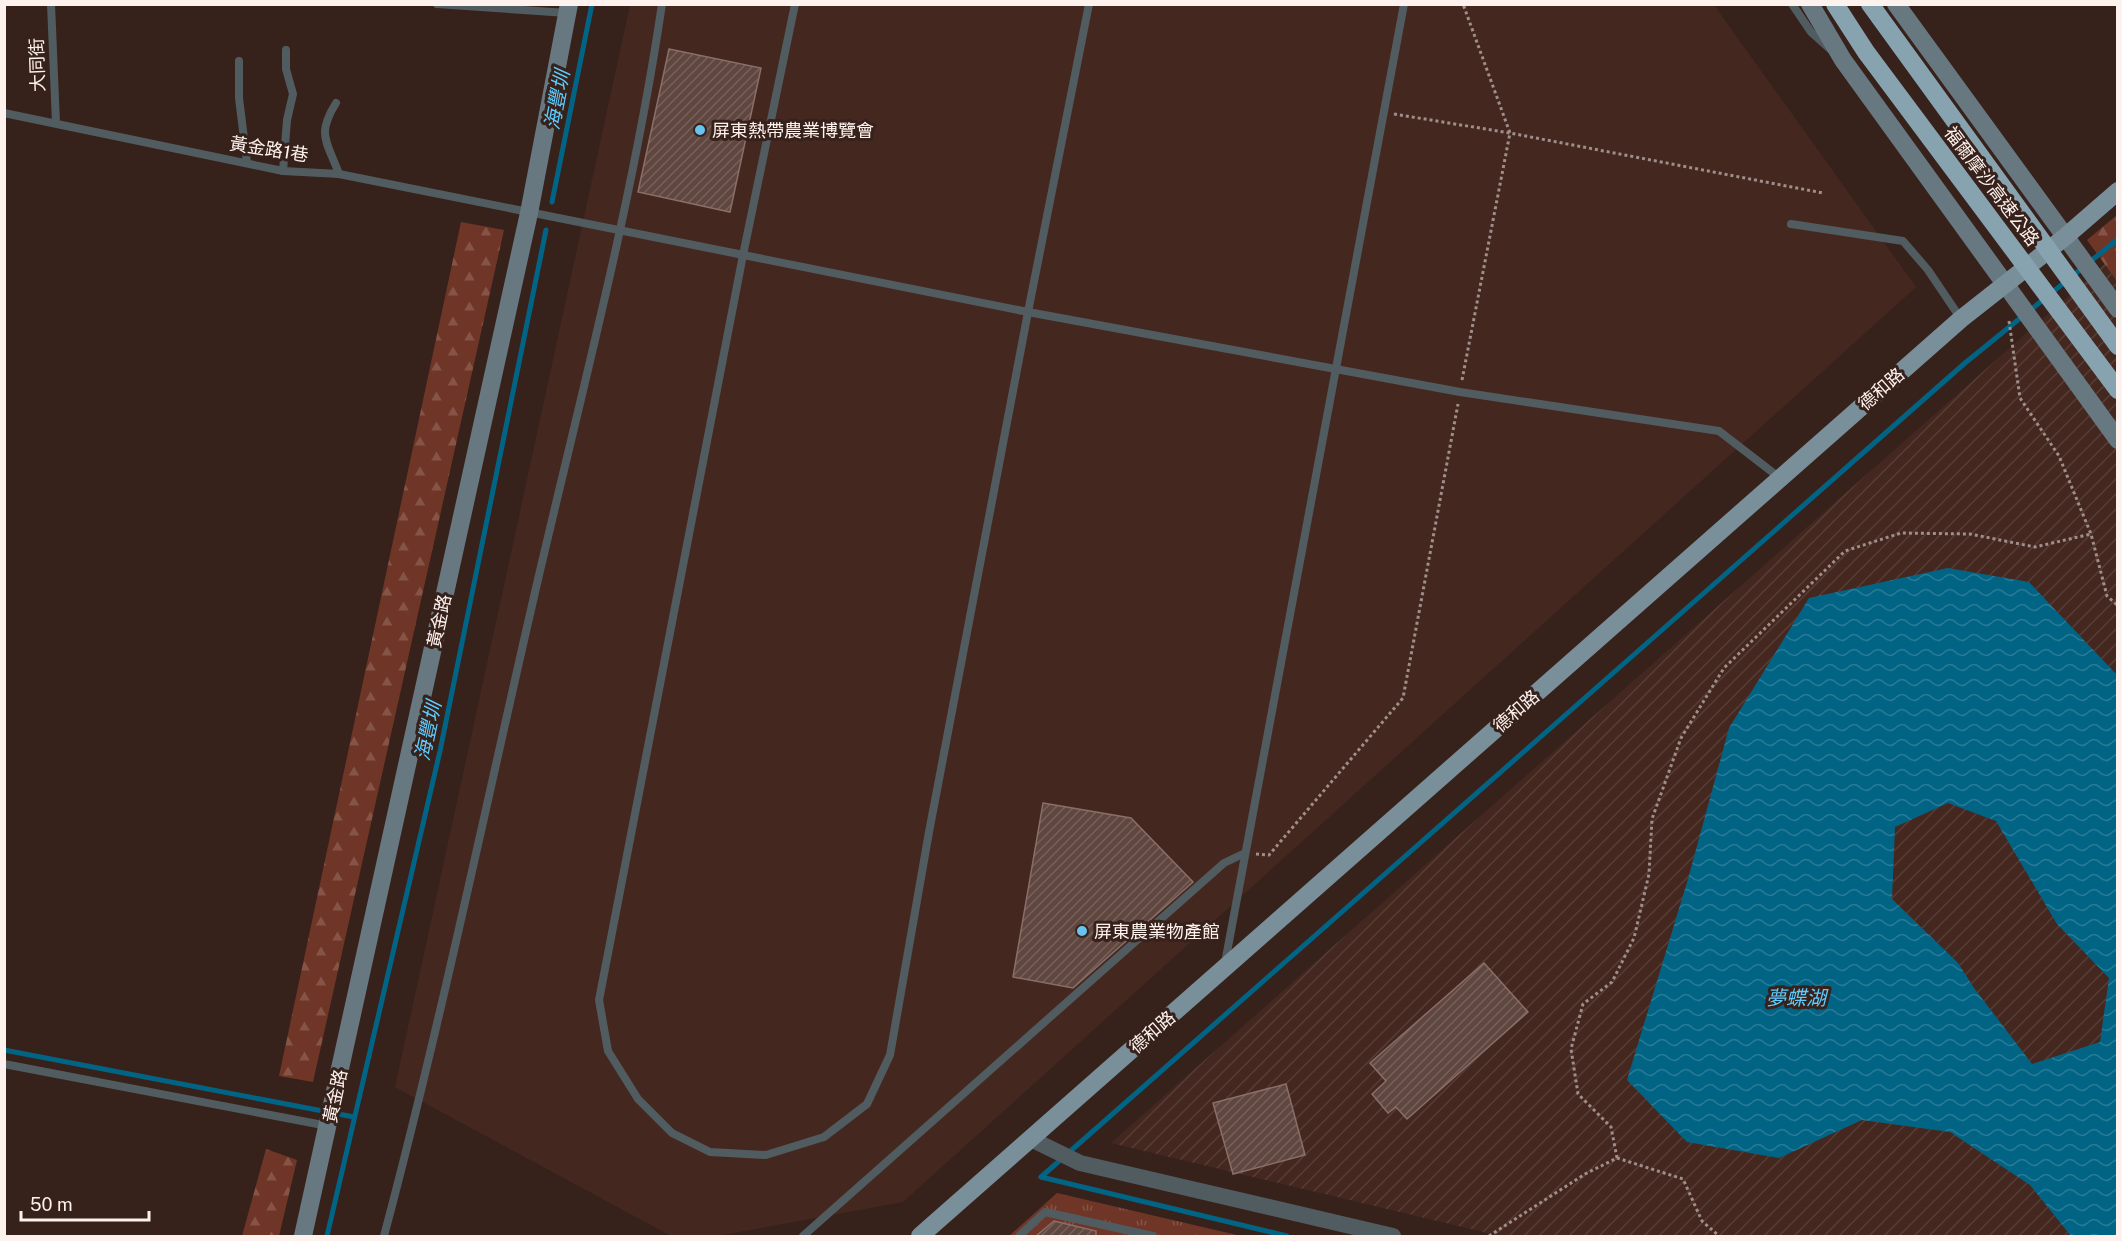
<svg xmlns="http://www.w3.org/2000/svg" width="2122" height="1241" font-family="'Public Sans','Noto Sans TC',sans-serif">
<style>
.built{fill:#442820}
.industrial{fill:url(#industrial-furrows)}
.grass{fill:url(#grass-tufts)}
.forest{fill:url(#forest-firs)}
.water{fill:url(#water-waves);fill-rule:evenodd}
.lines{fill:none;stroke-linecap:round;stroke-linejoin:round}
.stream{stroke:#026485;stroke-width:5}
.building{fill:url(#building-hatch);stroke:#896f67;stroke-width:1.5}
.path{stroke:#9f8f8a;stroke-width:3;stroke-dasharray:3 3;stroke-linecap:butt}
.lane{stroke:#515c61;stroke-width:8}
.street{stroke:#515c61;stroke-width:16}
.secondary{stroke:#677881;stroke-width:18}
.primary{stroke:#798f9a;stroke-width:18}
.highway-bridge{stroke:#88a3b0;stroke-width:18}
.poi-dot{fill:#66c4ef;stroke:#37211b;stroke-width:2}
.labels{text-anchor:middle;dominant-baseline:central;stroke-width:6;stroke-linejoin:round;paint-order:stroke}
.street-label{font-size:18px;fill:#fef2ee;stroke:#37211b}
.poi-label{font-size:18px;fill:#fef2ee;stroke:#37211b;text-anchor:start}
.water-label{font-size:20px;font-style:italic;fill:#5dcdff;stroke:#37211b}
</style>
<defs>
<pattern id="industrial-furrows" width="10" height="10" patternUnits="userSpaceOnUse" patternTransform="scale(1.5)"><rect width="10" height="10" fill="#442820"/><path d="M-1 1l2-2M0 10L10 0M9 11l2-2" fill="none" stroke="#573d36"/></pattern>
<pattern id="grass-tufts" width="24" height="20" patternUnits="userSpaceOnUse" patternTransform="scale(1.5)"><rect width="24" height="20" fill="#6f3627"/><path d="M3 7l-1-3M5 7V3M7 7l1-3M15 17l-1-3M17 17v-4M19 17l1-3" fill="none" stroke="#855447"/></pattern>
<pattern id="forest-firs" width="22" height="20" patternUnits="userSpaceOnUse" patternTransform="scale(1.5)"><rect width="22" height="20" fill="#6f3627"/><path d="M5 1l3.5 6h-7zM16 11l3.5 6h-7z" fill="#855447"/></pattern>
<pattern id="water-waves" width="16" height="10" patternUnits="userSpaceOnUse" patternTransform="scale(1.5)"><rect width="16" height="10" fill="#026485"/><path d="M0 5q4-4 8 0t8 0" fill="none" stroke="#287b97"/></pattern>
<pattern id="building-hatch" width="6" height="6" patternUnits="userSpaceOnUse" patternTransform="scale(1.5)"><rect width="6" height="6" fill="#5f463f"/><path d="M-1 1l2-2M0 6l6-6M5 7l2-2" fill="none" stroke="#77615b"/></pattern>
</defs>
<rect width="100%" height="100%" fill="#37211b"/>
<!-- built -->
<path class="built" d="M630 5H1714L1916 287 903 1202 717 1236H671L395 1087Z"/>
<!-- industrial -->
<path class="industrial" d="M2117 253V1236H1500L1111 1143Z"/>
<!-- grass -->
<path class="grass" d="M1057 1193 1241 1236H1009Z"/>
<!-- forest -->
<g class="forest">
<path d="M2117 215V281L2087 240Z"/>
<path d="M461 222 504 230 313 1082 279 1076Z"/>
<path d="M266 1149 297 1160 279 1236H242Z"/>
</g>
<!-- water -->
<path class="water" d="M1948 568 2029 582 2117 675V1236H2071L2030 1185 1950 1132 1862 1120 1779 1158 1687 1142 1627 1080 1688 879 1729 728 1809 598ZM1948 803 1996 821 2057 924 2109 978 2100 1042 2032 1064 1974 988 1958 963 1892 899 1895 827Z"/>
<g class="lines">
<!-- stream -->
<g class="stream">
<path d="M552 202 592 4"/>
<path d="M4 1050 354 1117"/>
<path d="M1041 1177 1965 363 2118 239"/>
<path d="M1041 1177 1287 1236"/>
<path d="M327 1236 440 751 546 230"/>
</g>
</g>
<!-- building -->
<g class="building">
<path d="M669 49 761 68 730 212 638 192Z"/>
<path d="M1043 803 1131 818 1193 882 1073 988 1013 977Z"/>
<path d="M1484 963 1528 1012 1407 1119 1396 1107 1388 1113 1372 1094 1386 1081 1370 1063Z"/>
<path d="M1286 1084 1305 1155 1233 1174 1213 1103Z"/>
<path d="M1054 1221 1096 1231V1236H1036Z"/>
</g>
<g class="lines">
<!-- path -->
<g class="path">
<path d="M1394 114 1510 133 1823 193"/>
<path d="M2009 321 2020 398 2059 456 2091 534 2107 596 2118 606"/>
<path d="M1462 380 1510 133 1463 4"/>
<path d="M1256 854 1269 855 1403 698 1458 404"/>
<path d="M1617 1158 1611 1127 1578 1094 1571 1049 1583 1004 1612 982 1634 938 1649 874 1652 819 1681 738 1724 668 1845 551 1901 533 1970 534 2035 547 2091 534"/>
<path d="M1489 1236 1585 1174 1617 1158 1683 1179 1702 1221 1719 1236"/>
</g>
<!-- lane -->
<g class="lane">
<path d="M51 4 56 123"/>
<path d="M437 4 567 13"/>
<path d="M795 4 743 255 599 1000 608 1051 638 1099 672 1133 710 1152 766 1155 824 1137 867 1104 890 1055 929 832 1028 312 1089 4"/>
<path d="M1792 4 1811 32 1830 49"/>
<path d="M239 61V98L247 163"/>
<path d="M336 103C316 135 327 141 339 174"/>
<path d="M4 113 283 171 339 174 1028 312 1460 392 1719 431 1780 478"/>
<path d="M283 171 287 120 293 94 286 69V50"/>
<path d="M1791 224 1903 241 1928 270 1961 319"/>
<path d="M1225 963 1404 4"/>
<path d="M4 1064 328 1126"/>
<path d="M384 1236C441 1022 486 804 536 588 581 394 633 201 662 4"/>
<path d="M803 1236 1224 863 1245 853"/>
<path d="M1019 1236 1045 1212 1153 1236"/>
</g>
<!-- street -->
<path class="street" d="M1031 1139 1080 1163 1393 1236"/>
<!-- secondary -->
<g class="secondary">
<path d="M1810 4 1843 60 2118 440"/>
<path d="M1896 4 2118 309"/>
<path d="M303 1236 529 213 569 4"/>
</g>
<!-- primary -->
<path class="primary" d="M920 1236 1961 319 2065 237 2118 191"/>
<!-- highway-bridge -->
<g class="highway-bridge">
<path d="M1835 4 1866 52 2118 390"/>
<path d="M1870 4 2118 346"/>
</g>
</g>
<!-- markers -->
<g class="poi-dot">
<circle cx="700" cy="130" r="6"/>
<circle cx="1082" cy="931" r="6"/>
</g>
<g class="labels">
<!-- street labels -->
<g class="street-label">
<text transform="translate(37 65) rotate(-92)">大同街</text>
<text transform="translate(269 149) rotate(9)">黃金路1巷</text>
<text transform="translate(1992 186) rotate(53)">福爾摩沙高速公路</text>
<text transform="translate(1881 389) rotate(-41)">德和路</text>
<text transform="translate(439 621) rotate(-78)">黃金路</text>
<text transform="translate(1516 711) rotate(-41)">德和路</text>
<text transform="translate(1152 1032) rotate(-41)">德和路</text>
<text transform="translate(335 1096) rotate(-78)">黃金路</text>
</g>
<!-- poi labels -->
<g class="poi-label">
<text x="712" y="130">屏東熱帶農業博覽會</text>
<text x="1094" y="931">屏東農業物產館</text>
</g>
<!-- water labels -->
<g class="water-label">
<text transform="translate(557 100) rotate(-79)">海豐圳</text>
<text transform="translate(428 731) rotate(-78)">海豐圳</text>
<text x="1796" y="998">夢蝶湖</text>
</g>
</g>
<!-- border -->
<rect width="2122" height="1241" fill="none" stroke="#fef2ee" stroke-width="12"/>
<!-- scale -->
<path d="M21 1211v9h128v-9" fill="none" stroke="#fef2ee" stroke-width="3"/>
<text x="30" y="1211" font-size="18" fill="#fef2ee" stroke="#37211b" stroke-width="4.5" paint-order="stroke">50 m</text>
</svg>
